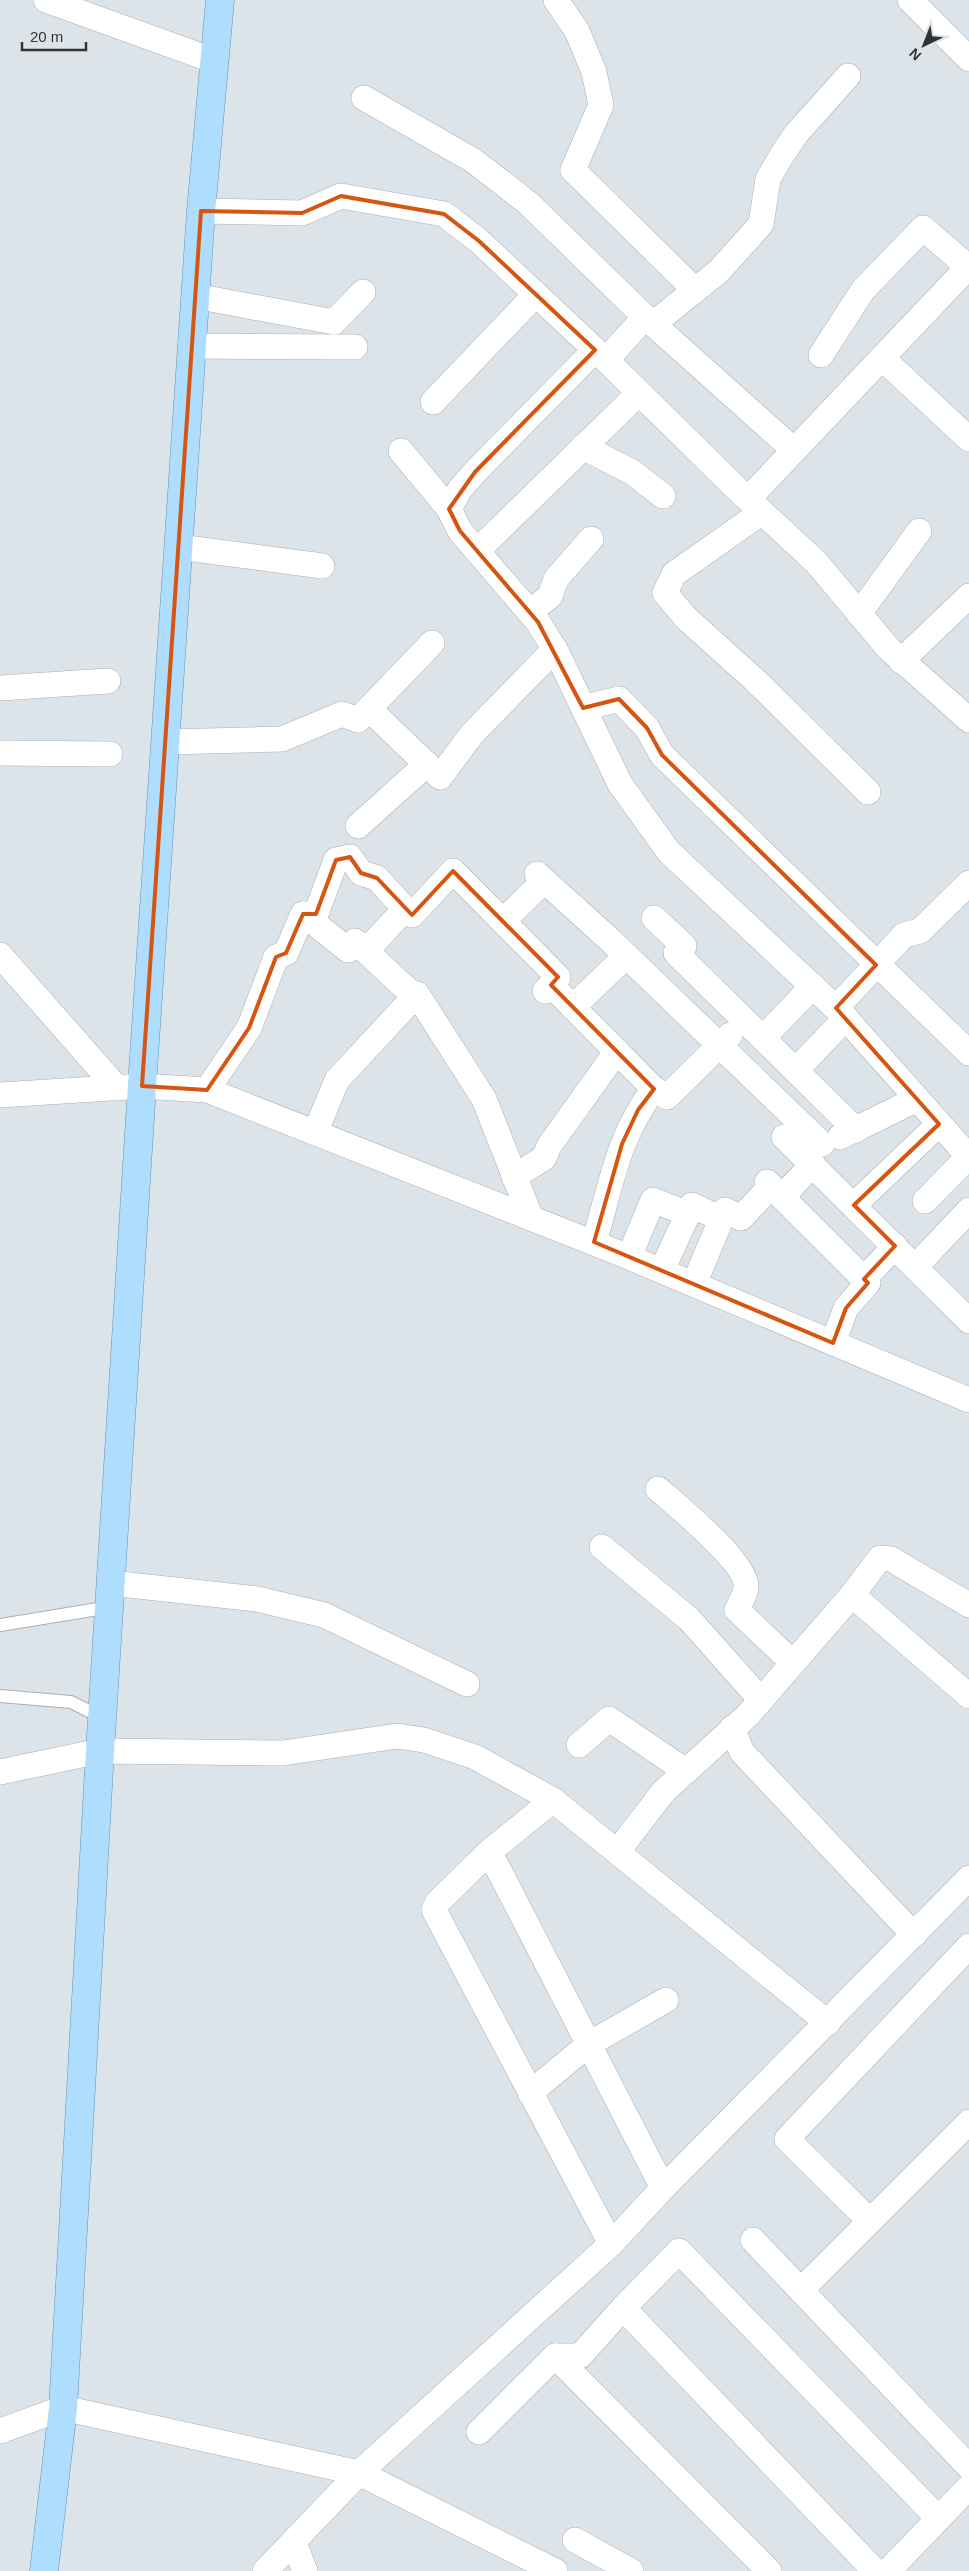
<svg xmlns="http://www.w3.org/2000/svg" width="969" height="2571" font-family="Arial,sans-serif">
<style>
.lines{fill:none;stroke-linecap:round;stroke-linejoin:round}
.service-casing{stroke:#a9b0b5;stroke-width:14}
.minor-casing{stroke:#a9b0b5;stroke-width:26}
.primary-casing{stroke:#6093b8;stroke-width:29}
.service{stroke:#fff;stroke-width:12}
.minor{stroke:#fff;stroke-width:25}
.primary{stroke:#afddfe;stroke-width:28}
.marked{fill:none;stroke:#d65510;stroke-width:4;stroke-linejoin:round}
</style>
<rect width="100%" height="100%" fill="#dce3e9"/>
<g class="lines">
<!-- service casing -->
<g class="service-casing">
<g id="service">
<path d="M0 1625 110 1607"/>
<path d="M0 1696 71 1702 103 1718"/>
</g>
</g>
<!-- minor casing -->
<g class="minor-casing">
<g id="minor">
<path d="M46 0 215 61"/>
<path d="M556 0 577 31 594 72 601 105 573 170 695 290"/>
<path d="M910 0 969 59"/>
<path d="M364 98 474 161 528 203 645 317 794 450"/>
<path d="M201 211 302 213 341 196 444 214 479 241 606 360 737 489 816 562 888 648 969 720"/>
<path d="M195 296 334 322 363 292"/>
<path d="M653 324 719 271 761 224 768 179 782 155 796 134 848 76"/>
<path d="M192 346 355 347"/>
<path d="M595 350 475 472 460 489 449 509 460 531 538 622 557 653 620 784 669 852 841 1013 969 1157"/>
<path d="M821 355 863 290 923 228 968 267"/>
<path d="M882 358 969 439"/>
<path d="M606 360 645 317"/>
<path d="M433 402 536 294"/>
<path d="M583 447 632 472 663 496"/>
<path d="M401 451 449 509"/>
<path d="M748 499 969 266"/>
<path d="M762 512 674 574 665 593 686 618 756 681 868 792"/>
<path d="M179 547 322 566"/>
<path d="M477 551 639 393"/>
<path d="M530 612 550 596 556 579 591 539"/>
<path d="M859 614 919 531"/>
<path d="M901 661 969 596"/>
<path d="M0 688 108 681"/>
<path d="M583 708 619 699 647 728 662 755 969 1053"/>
<path d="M369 709 440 777 472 734 555 649"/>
<path d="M166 742 282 739 342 714 358 720 432 643"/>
<path d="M0 753 110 754"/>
<path d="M358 826 427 764"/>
<path d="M537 874 609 939 822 1144"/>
<path d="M303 914 348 950 355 941 415 997"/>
<path d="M654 918 684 946 676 953 856 1130"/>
<path d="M503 921 544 881"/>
<path d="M366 951 405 909 412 915 453 871 558 977 545 991"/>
<path d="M0 955 117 1088"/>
<path d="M551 985 654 1089 667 1097 730 1035"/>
<path d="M573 1007 626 956"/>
<path d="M836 1008 904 935 920 931 969 883"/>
<path d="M763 1038 813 986"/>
<path d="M796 1070 846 1018"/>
<path d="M207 1090 249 1028 276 957 286 953 303 914H316L336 860 350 857 361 873 377 878 405 909"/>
<path d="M0 1095 142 1086 207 1090 619 1253 969 1400"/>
<path d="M315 1133 337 1080 417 994 484 1099 531 1218"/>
<path d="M784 1137 969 1321"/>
<path d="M840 1137 917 1099"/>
<path d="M514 1177 544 1158 549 1146 617 1051"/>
<path d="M767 1182 868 1283 846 1308 833 1343"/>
<path d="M782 1197 813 1164"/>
<path d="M925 1201 969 1156"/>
<path d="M854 1205 939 1124"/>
<path d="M594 1242C611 1187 617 1137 654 1089"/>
<path d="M629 1257 653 1200 688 1214"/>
<path d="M915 1267 969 1210"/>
<path d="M662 1270 692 1205 721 1219"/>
<path d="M864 1279 895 1246"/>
<path d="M694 1284 725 1210 741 1218 771 1186"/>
<path d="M658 1489C677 1506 749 1564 746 1588 745 1595 740 1603 737 1610L793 1663"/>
<path d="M602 1547 689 1619 761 1700"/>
<path d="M111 1583 257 1599 324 1615 467 1684"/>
<path d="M852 1595 969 1696"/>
<path d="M732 1728 742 1752 914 1935"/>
<path d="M579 1745 609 1719 686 1771"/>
<path d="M0 1772 100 1751 283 1753 397 1736 424 1740 475 1757 553 1800 828 2023"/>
<path d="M553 1800 489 1852 437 1903 434 1910 611 2244"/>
<path d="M617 1852 664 1791 748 1715 852 1595 880 1558 891 1559 969 1605"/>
<path d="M490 1853 663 2188"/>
<path d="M530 2093 589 2044 666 2000"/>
<path d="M870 2221 787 2139 969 1946"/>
<path d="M753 2240 969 2467"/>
<path d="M801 2290 969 2122"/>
<path d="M623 2308 875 2571"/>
<path d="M555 2356 769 2571"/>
<path d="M0 2431 63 2408 359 2473 555 2571"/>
<path d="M479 2432 555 2356H580L623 2308 679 2251 938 2518"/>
<path d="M575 2540 631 2571"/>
<path d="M294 2543 305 2571"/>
<path d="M265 2571 359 2473 611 2244 663 2188 969 1878"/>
<path d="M888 2571 969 2487"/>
</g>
</g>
<!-- primary casing -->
<g class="primary-casing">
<path id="primary" d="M44 2571 63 2408 100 1751 142 1086 201 211 220 0"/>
</g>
<!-- service -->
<use href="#service" class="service"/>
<!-- minor -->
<use href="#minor" class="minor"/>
<!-- primary -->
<use href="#primary" class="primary"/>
</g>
<!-- marked area -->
<path class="marked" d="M341 196 444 214 479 241 595 350 475 472 449 509 460 531 538 622 583 708 619 699 647 728 662 755 876 965 836 1008 939 1124 854 1205 895 1246 864 1279 868 1283 846 1308 833 1343 594 1242 622 1144 638 1110 654 1089 551 985 558 977 453 871 412 915 377 878 361 873 350 857 336 860 316 914H303L286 953 276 957 249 1028 207 1090 142 1086 201 211 302 213Z"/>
<!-- north arrow -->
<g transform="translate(924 45) rotate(223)" stroke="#dce3e9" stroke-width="4" paint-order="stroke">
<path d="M0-4L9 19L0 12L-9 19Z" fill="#313336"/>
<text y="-8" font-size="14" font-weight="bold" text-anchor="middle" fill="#313336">N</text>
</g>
<!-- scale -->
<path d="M22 42v8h64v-8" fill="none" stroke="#313336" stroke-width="2.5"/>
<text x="30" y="42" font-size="15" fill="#313336" stroke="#dce3e9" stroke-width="4" paint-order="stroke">20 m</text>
</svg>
